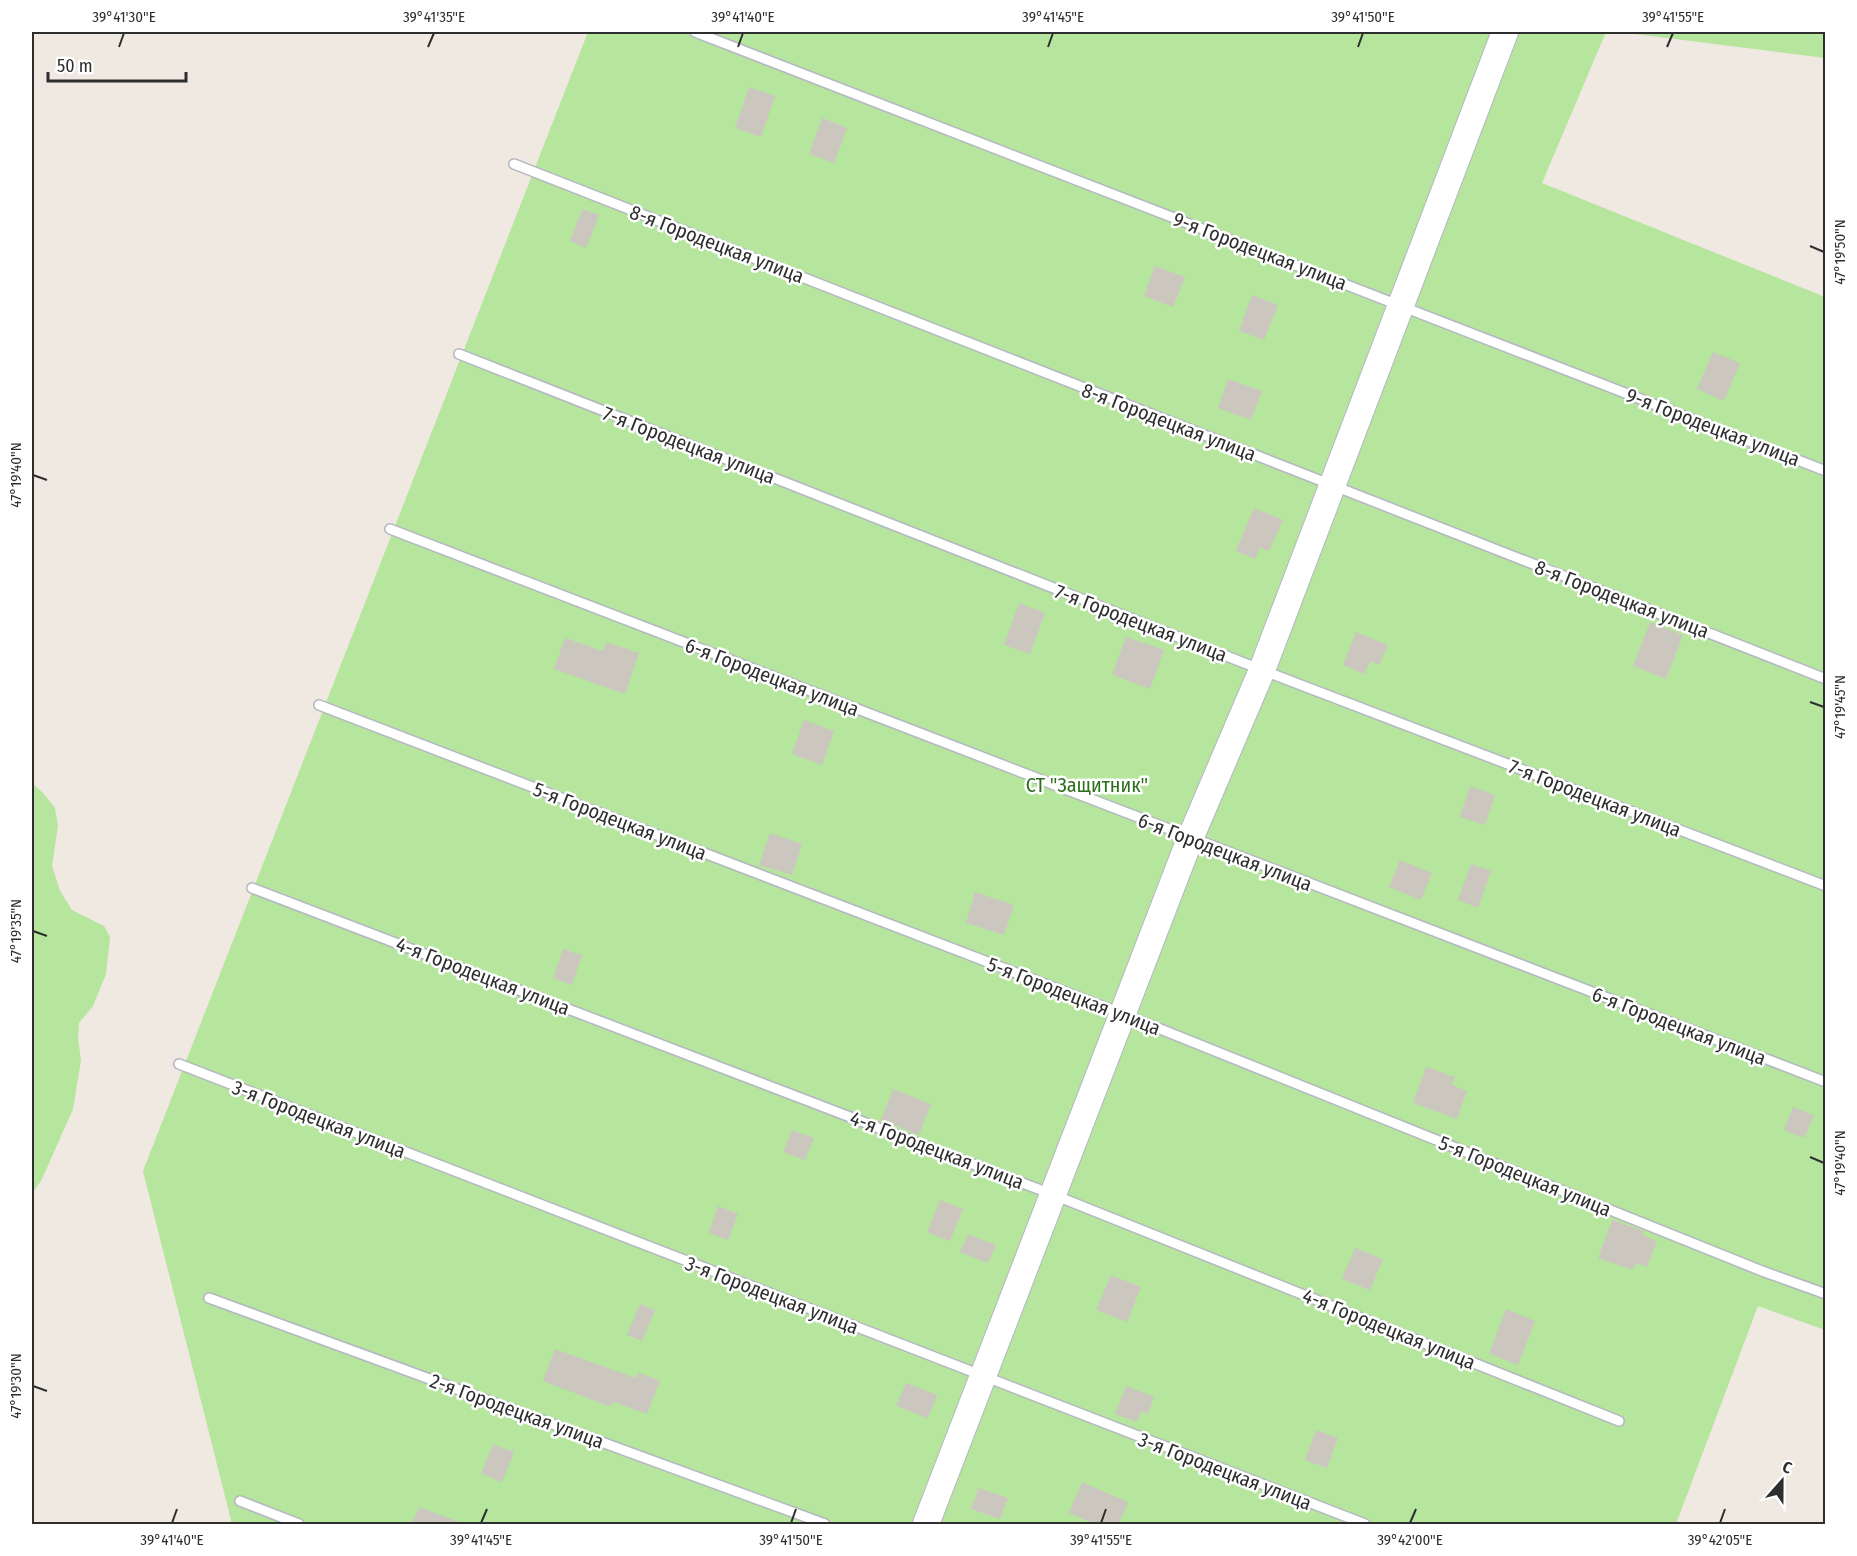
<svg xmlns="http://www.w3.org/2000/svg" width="1857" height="1556" font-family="'Fira Sans Condensed',sans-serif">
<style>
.green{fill:#b6e59e}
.building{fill:#cbc7bf}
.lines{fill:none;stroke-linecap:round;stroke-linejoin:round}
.lane-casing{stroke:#b4b7c1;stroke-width:12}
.secondary-casing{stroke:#b4b7c1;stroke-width:28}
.lane{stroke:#fff;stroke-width:9}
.secondary{stroke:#fff;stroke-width:26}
.ticks{fill:none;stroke:#2e2e2e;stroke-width:2}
.labels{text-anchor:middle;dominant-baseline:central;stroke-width:5;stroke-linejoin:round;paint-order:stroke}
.street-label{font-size:20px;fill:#2e2e2e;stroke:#fff}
.park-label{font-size:20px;fill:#2c6e1b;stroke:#fff}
.neatline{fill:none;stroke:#2e2e2e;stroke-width:2}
.ticks-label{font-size:15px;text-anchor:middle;fill:#2e2e2e}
</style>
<rect width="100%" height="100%" fill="#efe9e1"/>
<!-- green -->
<g class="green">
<path d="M588 32H1606L1542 183 1825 297V1330L1758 1306 1676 1524H232L143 1171Z"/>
<path d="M1619 32H1825V58Z"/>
<path d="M32 783 43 793 55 808 58 826 52 866 60 891 72 910 104 926 110 937 106 974 93 1006 79 1023 78 1038 81 1060 73 1109 42 1179 35 1190 32 1189Z"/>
</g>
<!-- building -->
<g class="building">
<path d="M749 87 775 96 761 137 735 128Z"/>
<path d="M822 118 847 128 834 163 809 154Z"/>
<path d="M582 209 599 215 586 248 570 241Z"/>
<path d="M1155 266 1185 277 1173 307 1144 296Z"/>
<path d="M1252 295 1278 305 1264 340 1239 331Z"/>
<path d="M1713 352 1740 363 1724 401 1697 389Z"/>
<path d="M1228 379 1262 391 1251 420 1218 408Z"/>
<path d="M1254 508 1283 520 1269 551 1260 548 1255 559 1236 551Z"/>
<path d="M1019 603 1045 613 1030 654 1004 645Z"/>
<path d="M1650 622 1683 635 1666 679 1633 666Z"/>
<path d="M1356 632 1388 645 1379 665 1370 661 1364 674 1343 665Z"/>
<path d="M1126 637 1164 650 1150 689 1112 675Z"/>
<path d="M565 638 603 651 606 642 639 653 625 694 554 669Z"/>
<path d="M804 720 834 731 822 765 792 754Z"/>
<path d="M1470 786 1495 795 1485 825 1460 817Z"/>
<path d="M770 833 802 844 792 875 759 865Z"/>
<path d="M1400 860 1432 873 1421 900 1389 887Z"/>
<path d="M1471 864 1491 871 1478 908 1458 900Z"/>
<path d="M975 892 1014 905 1004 935 966 923Z"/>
<path d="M563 949 582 955 572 985 553 978Z"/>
<path d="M1426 1067 1455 1077 1452 1085 1467 1091 1457 1119 1413 1103Z"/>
<path d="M893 1089 931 1104 919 1135 881 1120Z"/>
<path d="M1793 1107 1814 1115 1804 1138 1784 1130Z"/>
<path d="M792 1130 814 1138 805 1160 783 1152Z"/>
<path d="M940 1200 963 1209 950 1241 927 1232Z"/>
<path d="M718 1206 738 1214 728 1240 709 1233Z"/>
<path d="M1612 1220 1644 1231 1642 1235 1657 1241 1647 1267 1636 1263 1633 1270 1598 1258Z"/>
<path d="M968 1234 996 1245 988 1263 960 1252Z"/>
<path d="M1355 1248 1383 1259 1370 1290 1342 1279Z"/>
<path d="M1111 1275 1141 1287 1127 1322 1096 1310Z"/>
<path d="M640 1304 655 1310 642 1341 627 1335Z"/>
<path d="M1506 1309 1535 1321 1518 1365 1489 1354Z"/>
<path d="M555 1349 636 1378 638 1372 660 1381 647 1414 613 1402 611 1407 543 1381Z"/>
<path d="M906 1383 937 1395 928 1418 896 1406Z"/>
<path d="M1126 1386 1154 1397 1148 1414 1141 1411 1137 1422 1115 1414Z"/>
<path d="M1316 1430 1338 1438 1327 1468 1305 1460Z"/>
<path d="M493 1444 514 1452 502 1482 481 1474Z"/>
<path d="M1082 1482 1128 1502 1119 1524H1095L1069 1513Z"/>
<path d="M979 1488 1008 1498 1000 1519 971 1509Z"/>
<path d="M419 1507 462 1523V1524H412Z"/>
</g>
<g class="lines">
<!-- lane casing -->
<g class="lane-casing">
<g id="lane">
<path d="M695 32 1826 471"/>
<path d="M514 164 1826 679"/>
<path d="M459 354 1262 670 1826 886"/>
<path d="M390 529 1826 1082"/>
<path d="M319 705 1123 1014 1762 1271 1826 1294"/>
<path d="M252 888 1054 1195 1619 1421"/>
<path d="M179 1064 1365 1524"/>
<path d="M209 1298 825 1524"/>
<path d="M240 1501 299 1524"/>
</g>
</g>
<!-- secondary casing -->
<g class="secondary-casing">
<path id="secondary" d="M926 1524 1190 839 1262 670 1505 32"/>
</g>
<!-- lane -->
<use href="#lane" class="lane"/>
<!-- secondary -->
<use href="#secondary" class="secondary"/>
</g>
<!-- ticks -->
<path class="ticks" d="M119 47 124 33M428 47 434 33M738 47 743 33M1048 47 1053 33M1358 47 1363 33M1667 47 1673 33M1810 246 1824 252M33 475 47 480M1810 702 1824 707M33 931 47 936M1810 1157 1824 1163M33 1386 47 1391M172 1523 177 1509M481 1523 487 1509M791 1523 796 1509M1101 1523 1106 1509M1410 1523 1416 1509M1720 1523 1725 1509"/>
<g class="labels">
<!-- street labels -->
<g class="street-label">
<text transform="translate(717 244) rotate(21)">8-я Городецкая улица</text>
<text transform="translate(1260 251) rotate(21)">9-я Городецкая улица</text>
<text transform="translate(1169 422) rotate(21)">8-я Городецкая улица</text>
<text transform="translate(1713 427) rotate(21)">9-я Городецкая улица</text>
<text transform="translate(689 445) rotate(21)">7-я Городецкая улица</text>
<text transform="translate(1622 599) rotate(21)">8-я Городецкая улица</text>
<text transform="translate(1141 623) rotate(21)">7-я Городецкая улица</text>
<text transform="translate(772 677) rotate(21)">6-я Городецкая улица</text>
<text transform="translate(1595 798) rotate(21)">7-я Городецкая улица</text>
<text transform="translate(620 821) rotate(21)">5-я Городецкая улица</text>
<text transform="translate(1225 852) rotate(21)">6-я Городецкая улица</text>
<text transform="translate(483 976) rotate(21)">4-я Городецкая улица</text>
<text transform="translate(1074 996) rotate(21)">5-я Городецкая улица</text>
<text transform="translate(1679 1026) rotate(21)">6-я Городецкая улица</text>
<text transform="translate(319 1119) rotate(21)">3-я Городецкая улица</text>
<text transform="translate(937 1150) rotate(21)">4-я Городецкая улица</text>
<text transform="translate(1525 1176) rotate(22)">5-я Городецкая улица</text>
<text transform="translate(772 1295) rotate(21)">3-я Городецкая улица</text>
<text transform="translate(1389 1329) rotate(22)">4-я Городецкая улица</text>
<text transform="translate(517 1411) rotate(20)">2-я Городецкая улица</text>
<text transform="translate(1225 1471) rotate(21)">3-я Городецкая улица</text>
</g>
<!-- park labels -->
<g class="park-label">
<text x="1087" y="785">СТ "Защитник"</text>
</g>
</g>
<!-- border -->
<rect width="1857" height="1556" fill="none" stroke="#ffffff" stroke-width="66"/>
<!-- north arrow -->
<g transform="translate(1782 1481) rotate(21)" stroke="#ffffff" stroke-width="4.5" paint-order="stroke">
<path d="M0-4.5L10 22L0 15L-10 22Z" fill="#2e2e2e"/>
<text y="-9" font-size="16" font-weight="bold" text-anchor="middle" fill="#2e2e2e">С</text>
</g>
<!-- scale -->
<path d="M48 72v9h138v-9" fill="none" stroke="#2e2e2e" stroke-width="3"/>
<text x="57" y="72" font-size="18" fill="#2e2e2e" stroke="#ffffff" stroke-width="4.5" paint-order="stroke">50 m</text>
<rect x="33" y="33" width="1791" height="1490" class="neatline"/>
<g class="ticks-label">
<text x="124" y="22">39°41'30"E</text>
<text x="434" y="22">39°41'35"E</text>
<text x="743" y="22">39°41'40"E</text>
<text x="1053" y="22">39°41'45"E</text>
<text x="1363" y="22">39°41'50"E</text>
<text x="1673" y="22">39°41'55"E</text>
<text transform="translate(1840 252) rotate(-90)" y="5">47°19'50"N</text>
<text transform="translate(16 475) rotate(-90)" y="5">47°19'40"N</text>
<text transform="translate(1840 707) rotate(-90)" y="5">47°19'45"N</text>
<text transform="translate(16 931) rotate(-90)" y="5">47°19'35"N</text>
<text transform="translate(1840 1163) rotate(-90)" y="5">47°19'40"N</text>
<text transform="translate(16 1386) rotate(-90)" y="5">47°19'30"N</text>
<text x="172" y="1545">39°41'40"E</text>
<text x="481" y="1545">39°41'45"E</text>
<text x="791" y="1545">39°41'50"E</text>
<text x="1101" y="1545">39°41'55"E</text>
<text x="1410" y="1545">39°42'00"E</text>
<text x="1720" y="1545">39°42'05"E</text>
</g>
</svg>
